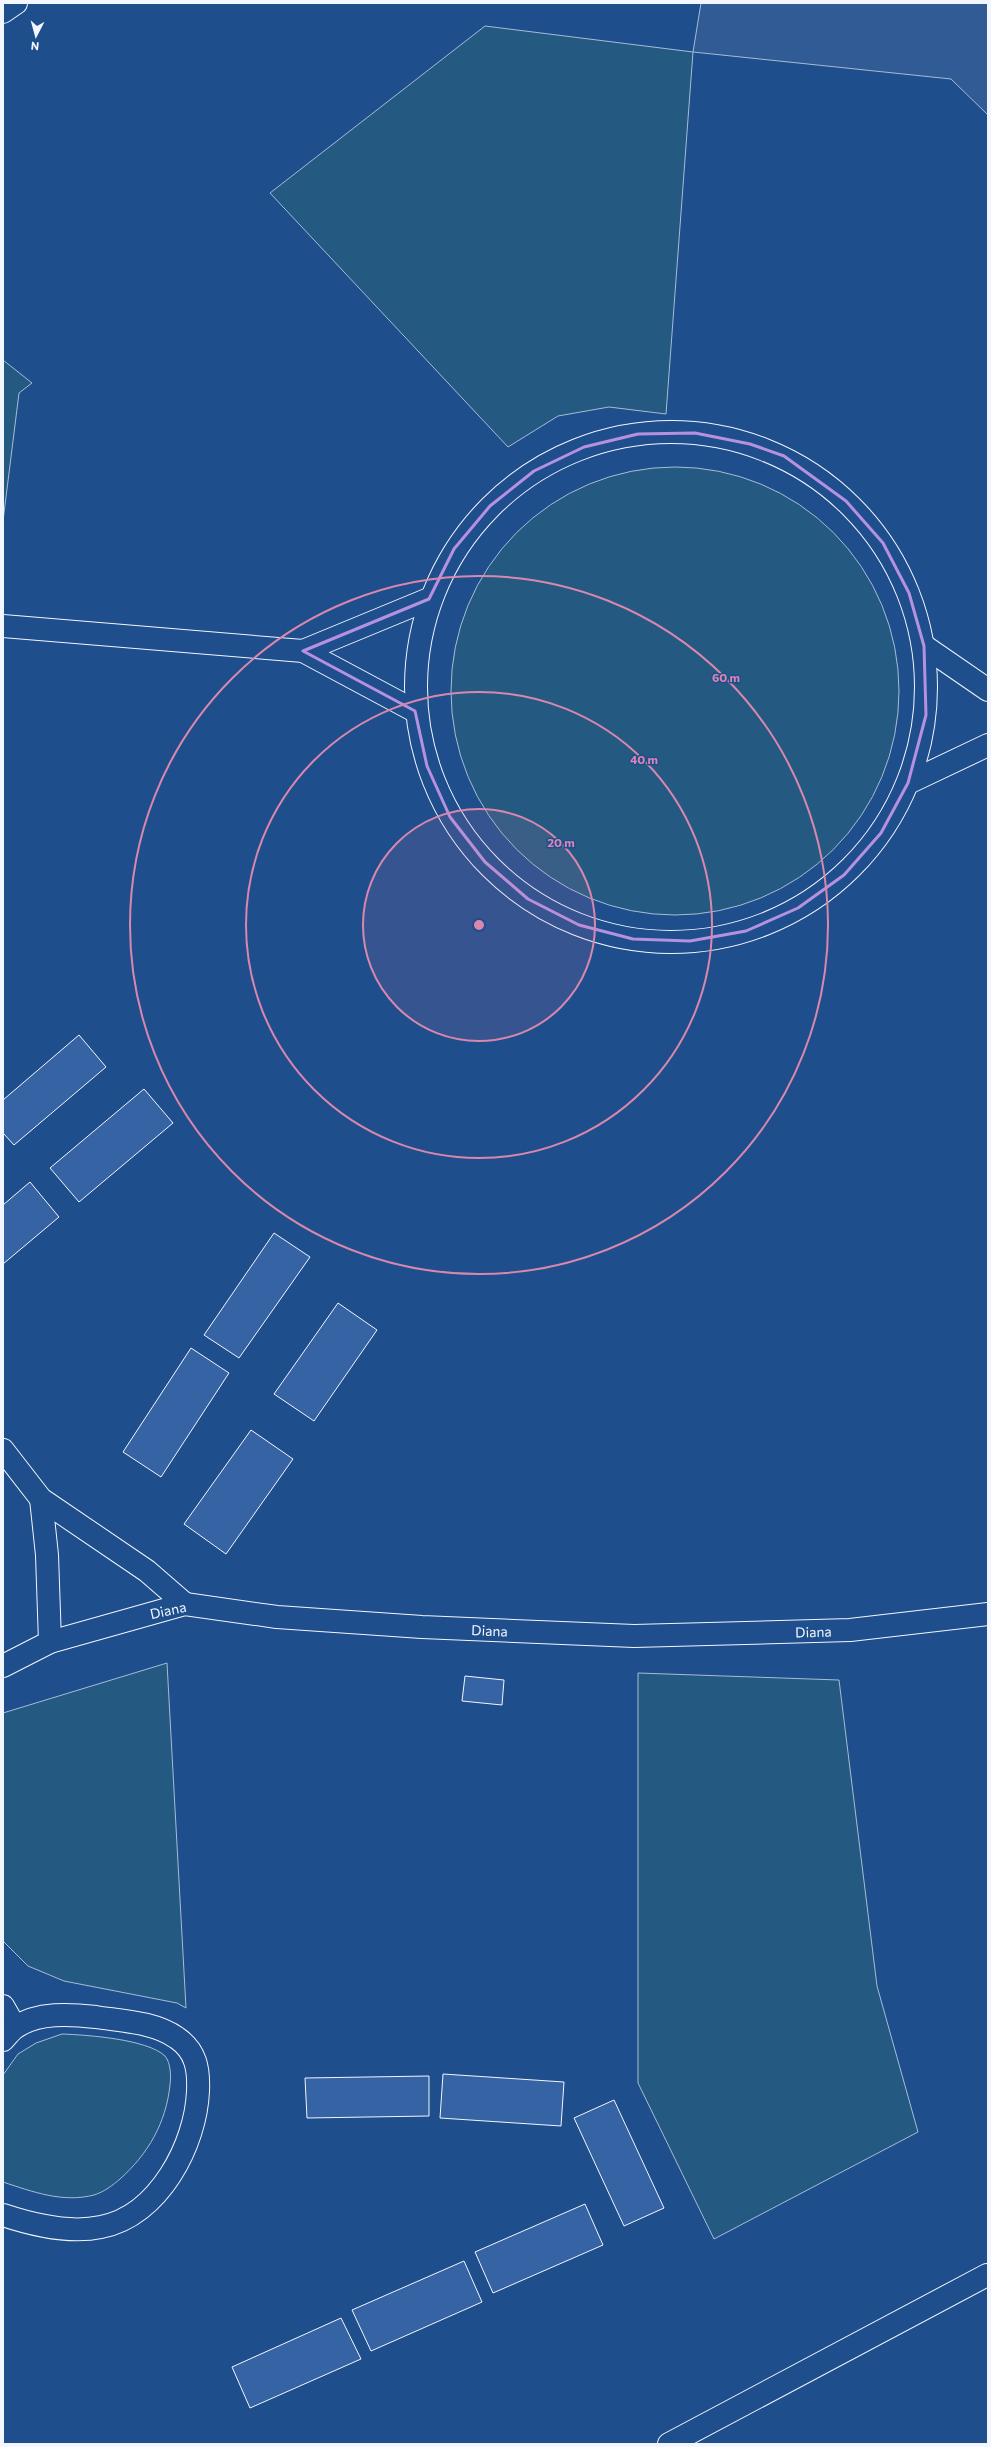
<svg xmlns="http://www.w3.org/2000/svg" width="991" height="2447" font-family="Commissioner,sans-serif">
<style>
.green{fill:#245a82;stroke:#a8bbd7}
.parking{fill:#305b95;stroke:#a8bbd7}
.building{fill:#3563a3;stroke:#f2f6ff}
.lines{fill:none;stroke-linecap:round;stroke-linejoin:round}
.minor-casing{stroke:#f2f6ff;stroke-width:24}
.minor{stroke:#1f4e8c;stroke-width:22}
.marked{fill:none;stroke:#b691df;stroke-width:3;stroke-linejoin:round}
.ring{fill:none;stroke:#da87ad;stroke-width:2}
.labels{text-anchor:middle;dominant-baseline:central;stroke-width:3;stroke-linejoin:round;paint-order:stroke}
.street-label{font-size:14px;fill:#f2f6ff;stroke:#1f4e8c}
.centre{fill:#da87ad;stroke:#1f4e8c;stroke-width:2}
.ring-label{font-size:12px;text-anchor:middle;font-weight:bold;fill:#da87ad;stroke:#1f4e8c;stroke-width:3;stroke-linejoin:round;paint-order:stroke}
</style>
<rect width="100%" height="100%" fill="#1f4e8c"/>
<!-- green -->
<g class="green">
<path d="M485 26 693 52 666 414 609 407 558 416 508 447 270 193Z"/>
<path d="M3 360 32 383 19 393 3 521Z"/>
<circle cx="675" cy="691" r="224"/>
<path d="M167 1663 186 2008 177 2003 64 1981 28 1966 3 1941V1713Z"/>
<path d="M638 1673 839 1680 877 1986 918 2132 714 2239 638 2083Z"/>
<path d="M62 2034C87 2035 147 2039 165 2056 171 2063 171 2077 170 2085 166 2123 148 2154 120 2179 113 2185 104 2192 94 2195 63 2203 33 2192 3 2182V2075L18 2054 36 2043Z"/>
</g>
<!-- parking -->
<path class="parking" d="M701 3H988V115L951 79 693 52Z"/>
<!-- building -->
<g class="building">
<path d="M79 1035 106 1067 14 1145 3 1133V1100Z"/>
<path d="M144 1089 173 1123 79 1202 50 1168Z"/>
<path d="M30 1182 59 1217 3 1264V1205Z"/>
<path d="M274 1233 310 1257 239 1358 204 1335Z"/>
<path d="M338 1303 377 1330 314 1421 274 1394Z"/>
<path d="M191 1348 229 1373 161 1477 123 1452Z"/>
<path d="M251 1430 293 1459 226 1554 184 1524Z"/>
<path d="M465 1676 504 1680 502 1705 462 1701Z"/>
<path d="M443 2074 564 2082 561 2126 440 2118Z"/>
<path d="M429 2076V2116L307 2118 305 2078Z"/>
<path d="M614 2100 664 2208 624 2226 574 2118Z"/>
<path d="M585 2204 603 2245 493 2293 475 2252Z"/>
<path d="M464 2261 482 2302 371 2351 352 2310Z"/>
<path d="M341 2318 361 2359 250 2408 232 2367Z"/>
</g>
<g class="lines">
<!-- minor casing -->
<g class="minor-casing">
<g id="minor">
<path d="M3 12 16 3"/>
<circle cx="671" cy="687" r="255"/>
<path d="M3 626 303 651 415 711"/>
<path d="M924 646 988 690"/>
<path d="M303 651 429 599"/>
<path d="M908 783 988 745"/>
<path d="M3 1450 41 1499 147 1571 185 1604"/>
<path d="M41 1499 47 1555 50 1642"/>
<path id="s1" d="M3 1666 50 1642 185 1604 277 1617 422 1627 634 1636 850 1630 988 1614"/>
<path d="M3 2006 15 2027"/>
<path d="M3 2040C7 2036 11 2030 16 2027 38 2012 70 2014 96 2017 122 2021 155 2022 177 2038 196 2051 199 2069 198 2091 196 2144 159 2216 101 2227 69 2234 33 2225 3 2215"/>
<path d="M669 2444 987 2275"/>
</g>
</g>
<!-- minor -->
<use href="#minor" class="minor"/>
</g>
<!-- marked area -->
<path class="marked" d="M695 433 750 444 784 456 846 501 883 543 909 593 924 646 926 715 908 783 881 833 844 875 798 908 746 931 690 941 633 939 579 925 528 899 485 862 450 817 427 766 415 711 303 651 429 599 454 549 490 506 534 471 584 447 638 434Z"/>
<!-- distance rings -->
<circle cx="479" cy="925" r="116" fill="#da87ad" fill-opacity=".12"/>
<g class="ring">
<circle cx="479" cy="925" r="116"/>
<circle cx="479" cy="925" r="233"/>
<circle cx="479" cy="925" r="349"/>
</g>
<g class="labels">
<!-- street labels -->
<g class="street-label">
<text transform="translate(168 1610) rotate(-12)">Diana</text>
<text stroke="none"><textPath href="#s1" startOffset="499">Diana</textPath></text>
<text stroke="none"><textPath href="#s1" startOffset="823">Diana</textPath></text>
</g>
</g>
<circle cx="479" cy="925" r="6" class="centre"/>
<g class="ring-label">
<text x="726" y="682">60 m</text>
<text x="644" y="764">40 m</text>
<text x="561" y="847">20 m</text>
</g>
<!-- border -->
<rect width="991" height="2447" fill="none" stroke="#f2f6ff" stroke-width="8"/>
<!-- north arrow -->
<g transform="translate(36 36) rotate(186)" stroke="#1f4e8c" stroke-width="3" paint-order="stroke">
<path d="M0-3L7 15L0 10L-7 15Z" fill="#f2f6ff"/>
<text y="-6" font-size="11" font-weight="bold" text-anchor="middle" fill="#f2f6ff">N</text>
</g>
</svg>
